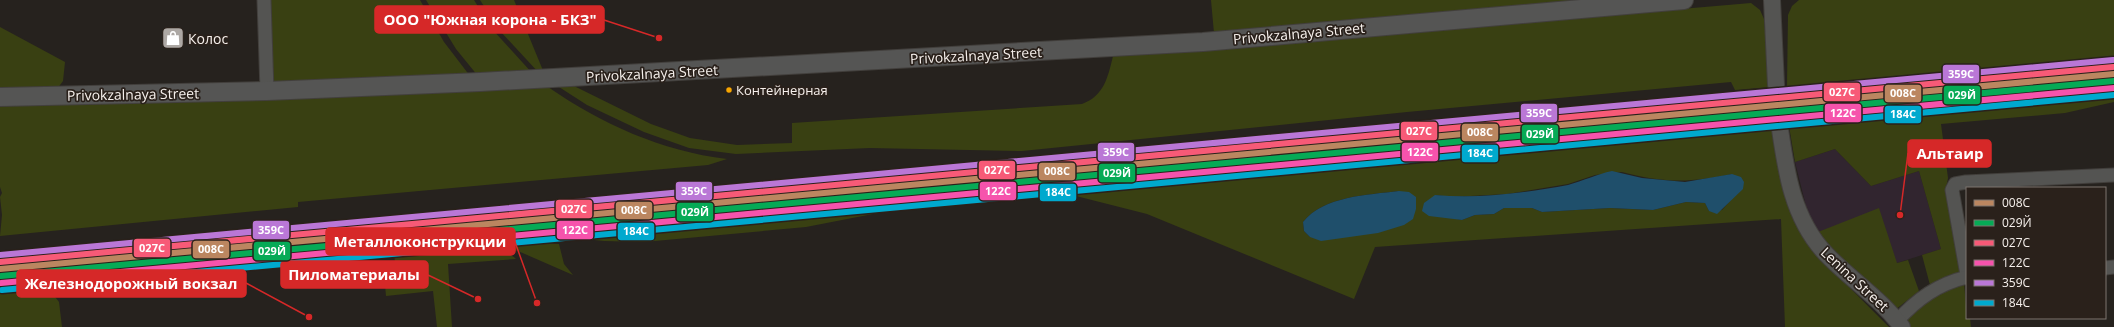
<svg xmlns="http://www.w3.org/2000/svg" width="2114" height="327" font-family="'Open Sans',sans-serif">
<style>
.commercial{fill:#31252f}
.green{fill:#394012;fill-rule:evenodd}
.water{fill:#1f4f6b}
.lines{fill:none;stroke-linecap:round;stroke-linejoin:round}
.tertiary-tunnel{stroke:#45413d;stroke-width:16;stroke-dasharray:16 8;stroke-linecap:butt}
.minor-casing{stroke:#423f3c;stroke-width:15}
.tertiary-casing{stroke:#423f3c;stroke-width:18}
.secondary-casing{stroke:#423f3c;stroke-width:20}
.minor{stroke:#545452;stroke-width:13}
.tertiary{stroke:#545452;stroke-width:16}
.secondary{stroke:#555554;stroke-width:18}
.rail-1-casing{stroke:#2a211b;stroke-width:9}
.rail-2-casing{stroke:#2a211b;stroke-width:9}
.rail-3-casing{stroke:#2a211b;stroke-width:9}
.rail-4-casing{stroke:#2a211b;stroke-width:9}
.rail-5-casing{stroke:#2a211b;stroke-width:9}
.rail-6-casing{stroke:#2a211b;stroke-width:9}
.rail-1{stroke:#bb8660;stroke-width:6}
.rail-2{stroke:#06aa56;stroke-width:6}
.rail-3{stroke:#f75a77;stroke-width:6}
.rail-4{stroke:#f653ac;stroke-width:6}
.rail-5{stroke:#ba77d6;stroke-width:6}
.rail-6{stroke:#00a9ce;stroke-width:6}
.bus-dot{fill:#f7a600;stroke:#2a211b;stroke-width:1.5}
.labels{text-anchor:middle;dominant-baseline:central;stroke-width:3.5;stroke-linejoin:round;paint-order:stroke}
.bus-label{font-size:13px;fill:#f6f0ec;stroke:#2a211b;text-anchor:start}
.street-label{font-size:14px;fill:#f6f0ec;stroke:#2a211b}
.poi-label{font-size:14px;fill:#f6f0ec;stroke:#2a211b;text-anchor:start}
.leader{fill:none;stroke:#d62828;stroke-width:1.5}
.callout-dot{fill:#d62828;stroke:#2a211b;stroke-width:1.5}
.callout{fill:#d62828;stroke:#d62828;stroke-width:1.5}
.callout-label{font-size:15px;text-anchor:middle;font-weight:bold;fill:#fff}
.line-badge{stroke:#2a211b;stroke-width:1.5}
.badge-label{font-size:11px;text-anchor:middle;font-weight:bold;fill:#fff}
</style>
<rect width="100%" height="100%" fill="#26221e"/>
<!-- commercial -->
<path class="commercial" d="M1835 149 1871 186 1919 171 1941 249 1897 263 1818 232 1807 210 1795 162Z"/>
<!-- green -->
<g class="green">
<path d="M270 0H420L444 42 470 76 272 84Z"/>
<path d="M426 0H474L492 29 533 74 478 76 456 49Z"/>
<path d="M480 0H514L544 73H539L500 31Z"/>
<path d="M1211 0H1609L1214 33Z"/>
<path d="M1799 0H2114V58L1787 87 1788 15 1792 6Z"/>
<path d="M1751 3 1760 10 1764 19 1770 87 1735 90 1731 82 1407 112 1022 151 870 148 736 154 689 148 644 132 587 105 559 87 574 86 651 124 690 138 737 145 792 143V123L1082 104C1104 96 1108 77 1113 56L1206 50Z"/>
<path d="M0 27 65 62 63 81 57 89 0 91Z"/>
<path d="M2114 79V102L2065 113 1941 124 1948 178 1946 188 1962 273 1930 285 1922 255 1941 249 1919 171 1871 186 1835 149 1795 162 1786 108Z"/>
<path d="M548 87C602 124 661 151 727 159L708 165 298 202V207L0 236 2 215 0 197 2 193 0 187V105Z"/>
<path d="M1773 110 1821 259 1889 327H1785L1781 219 1375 247 1354 299 1147 214 1076 196 1017 194 951 200 1018 182 1107 169ZM1622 172C1663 183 1691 183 1732 174L1730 201 1722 210 1709 211 1705 203 1686 202 1653 210 1610 208 1542 212 1532 208H1504L1494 214 1475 215 1462 220 1447 217 1435 195 1452 197 1507 194 1568 184 1595 175ZM1399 191 1310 237 1304 231 1303 222C1324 196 1367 195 1399 191Z"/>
<path d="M936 196 878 213 806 227 644 242 604 241 536 234Z"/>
<path d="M1879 208 1897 263 1908 260 1919 291 1895 310 1836 257 1818 232Z"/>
<path d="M519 241 559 244 564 264 573 275 518 251 475 242Z"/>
<path d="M393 247C417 247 501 243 516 259L448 264 452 327H437L433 291 386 296 383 263 395 262Z"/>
<path d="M1964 282 1967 318H1970L1971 327H1909L1904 320 1919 303Z"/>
<path d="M49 289 59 302 62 327H0V293Z"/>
</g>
<!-- water -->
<g class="water">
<path d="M1612 171 1642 178 1685 182 1732 174 1741 177 1744 182 1743 189 1717 214 1709 211 1705 203 1686 202 1653 210 1610 208 1542 212 1532 208H1504L1494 214 1475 215 1462 220 1429 216 1422 211 1424 203 1435 195C1479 199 1525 193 1568 185 1583 181 1597 174 1612 171Z"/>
<path d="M1399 191 1409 192 1416 197V209L1413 219 1404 225 1378 233 1321 241 1310 237 1304 231 1303 222C1324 196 1367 195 1399 191Z"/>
</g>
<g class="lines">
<!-- tertiary-tunnel -->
<path class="tertiary-tunnel" d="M1776 85 1778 115"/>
<!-- minor casing -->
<g class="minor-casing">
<g id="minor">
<path d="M264 0 267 91"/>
<path d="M2105 268 2114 267"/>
<path d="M1967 275 1952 190 1955 184 1966 182 2114 175"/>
<path d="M1897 321C1917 299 1938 284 1967 277"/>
</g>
</g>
<!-- tertiary casing -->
<g class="tertiary-casing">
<g id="tertiary">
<path d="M1772 0 1776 85"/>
<path d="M1778 115C1785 164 1790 216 1826 254 1850 279 1881 299 1902 327"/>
</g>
</g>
<!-- secondary casing -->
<g class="secondary-casing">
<path id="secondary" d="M0 97 267 91 480 82 1203 42 1684 0"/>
</g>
<!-- minor -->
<use href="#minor" class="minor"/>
<!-- tertiary -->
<use href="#tertiary" class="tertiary"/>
<!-- secondary -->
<use href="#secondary" class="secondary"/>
<!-- rail-1 casing -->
<g class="rail-1-casing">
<path id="rail-1" d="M0 269 2114 74"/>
</g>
<!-- rail-2 casing -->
<g class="rail-2-casing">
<path id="rail-2" d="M1 276 2114 81"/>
</g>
<!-- rail-3 casing -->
<g class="rail-3-casing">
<path id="rail-3" d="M0 262 2113 67"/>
</g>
<!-- rail-4 casing -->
<g class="rail-4-casing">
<path id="rail-4" d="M1 283 2114 88"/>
</g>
<!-- rail-5 casing -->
<g class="rail-5-casing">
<path id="rail-5" d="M0 255 2113 60"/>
</g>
<!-- rail-6 casing -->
<g class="rail-6-casing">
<path id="rail-6" d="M2 290 2114 95"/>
</g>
<!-- rail-1 -->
<use href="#rail-1" class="rail-1"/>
<!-- rail-2 -->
<use href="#rail-2" class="rail-2"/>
<!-- rail-3 -->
<use href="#rail-3" class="rail-3"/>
<!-- rail-4 -->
<use href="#rail-4" class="rail-4"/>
<!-- rail-5 -->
<use href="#rail-5" class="rail-5"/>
<!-- rail-6 -->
<use href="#rail-6" class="rail-6"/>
</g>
<!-- icons -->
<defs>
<g id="shop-square" transform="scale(1.15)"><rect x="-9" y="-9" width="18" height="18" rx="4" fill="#ada8a4" stroke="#2a211b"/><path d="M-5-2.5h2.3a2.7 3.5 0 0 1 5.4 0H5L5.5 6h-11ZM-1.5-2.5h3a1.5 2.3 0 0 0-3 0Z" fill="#fff"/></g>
</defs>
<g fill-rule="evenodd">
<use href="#shop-square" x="173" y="38"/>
</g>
<!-- markers -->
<circle class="bus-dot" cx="729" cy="90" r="3.5"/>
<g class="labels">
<!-- bus labels -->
<g class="bus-label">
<text x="736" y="90">Контейнерная</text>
</g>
<!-- street labels -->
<g class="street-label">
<text transform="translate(1299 33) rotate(-5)">Privokzalnaya Street</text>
<text transform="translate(976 55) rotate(-3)">Privokzalnaya Street</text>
<text transform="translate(652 73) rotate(-3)">Privokzalnaya Street</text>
<text transform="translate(133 94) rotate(-1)">Privokzalnaya Street</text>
<text transform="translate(1855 279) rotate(43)">Lenina Street</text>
</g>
<!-- poi labels -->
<g class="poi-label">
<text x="188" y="38">Колос</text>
</g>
</g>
<!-- callouts -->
<path class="leader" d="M659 38L604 20M1900 215L1908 153M537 303L515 242M478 299L428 275M309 317L246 283"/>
<g class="callout-dot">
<circle cx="659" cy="38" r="4"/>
<circle cx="1900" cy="215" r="4"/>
<circle cx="537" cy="303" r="4"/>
<circle cx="478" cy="299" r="4"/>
<circle cx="309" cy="317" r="4"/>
</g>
<g class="callout">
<rect x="375" y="6" width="229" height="27" rx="4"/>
<rect x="1908" y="140" width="83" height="27" rx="4"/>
<rect x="326" y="228" width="189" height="27" rx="4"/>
<rect x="281" y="261" width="147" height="27" rx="4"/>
<rect x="17" y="270" width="229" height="27" rx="4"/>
</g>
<g class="callout-label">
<text x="490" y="25">ООО "Южная корона - БКЗ"</text>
<text x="1950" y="159">Альтаир</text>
<text x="420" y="247">Металлоконструкции</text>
<text x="354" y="280">Пиломатериалы</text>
<text x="131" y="289">Железнодорожный вокзал</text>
</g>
<g class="line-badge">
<rect x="1942" y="64" width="38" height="20" rx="4" fill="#ba77d6"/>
<rect x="1823" y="82" width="38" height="20" rx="4" fill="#f75a77"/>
<rect x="1884" y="84" width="38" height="19" rx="4" fill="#bb8660"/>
<rect x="1943" y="85" width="38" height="20" rx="4" fill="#06aa56"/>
<rect x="1520" y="103" width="38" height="20" rx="4" fill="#ba77d6"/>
<rect x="1824" y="103" width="38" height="20" rx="4" fill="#f653ac"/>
<rect x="1884" y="105" width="38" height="19" rx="4" fill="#00a9ce"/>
<rect x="1400" y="121" width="38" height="20" rx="4" fill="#f75a77"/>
<rect x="1461" y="123" width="38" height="19" rx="4" fill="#bb8660"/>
<rect x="1521" y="124" width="38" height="20" rx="4" fill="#06aa56"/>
<rect x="1097" y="142" width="38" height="20" rx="4" fill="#ba77d6"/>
<rect x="1401" y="142" width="38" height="20" rx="4" fill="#f653ac"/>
<rect x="1461" y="144" width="38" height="19" rx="4" fill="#00a9ce"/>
<rect x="978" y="160" width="38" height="20" rx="4" fill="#f75a77"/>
<rect x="1038" y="162" width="38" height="19" rx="4" fill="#bb8660"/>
<rect x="1098" y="163" width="38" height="20" rx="4" fill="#06aa56"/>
<rect x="675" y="181" width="38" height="20" rx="4" fill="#ba77d6"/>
<rect x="979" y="181" width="38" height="20" rx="4" fill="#f653ac"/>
<rect x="1039" y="183" width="38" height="19" rx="4" fill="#00a9ce"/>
<rect x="555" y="199" width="38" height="20" rx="4" fill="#f75a77"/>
<rect x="615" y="201" width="38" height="19" rx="4" fill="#bb8660"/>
<rect x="676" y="202" width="38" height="20" rx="4" fill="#06aa56"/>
<rect x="252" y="220" width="38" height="20" rx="4" fill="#ba77d6"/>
<rect x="556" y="220" width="38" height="20" rx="4" fill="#f653ac"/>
<rect x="617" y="222" width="38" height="19" rx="4" fill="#00a9ce"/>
<rect x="133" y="238" width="38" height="20" rx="4" fill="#f75a77"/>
<rect x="192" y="240" width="38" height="19" rx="4" fill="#bb8660"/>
<rect x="253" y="241" width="38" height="20" rx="4" fill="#06aa56"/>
</g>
<g class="badge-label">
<text x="1961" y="78">359С</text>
<text x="1842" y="96">027С</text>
<text x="1903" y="97">008С</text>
<text x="1962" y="99">029Й</text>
<text x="1539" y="117">359С</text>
<text x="1843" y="117">122С</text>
<text x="1903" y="118">184С</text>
<text x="1419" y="135">027С</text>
<text x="1480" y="136">008С</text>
<text x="1540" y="138">029Й</text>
<text x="1116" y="156">359С</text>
<text x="1420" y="156">122С</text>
<text x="1480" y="157">184С</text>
<text x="997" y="174">027С</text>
<text x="1057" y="175">008С</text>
<text x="1117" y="177">029Й</text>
<text x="694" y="195">359С</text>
<text x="998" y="195">122С</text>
<text x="1058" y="196">184С</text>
<text x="574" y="213">027С</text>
<text x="634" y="214">008С</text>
<text x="695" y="216">029Й</text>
<text x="271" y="234">359С</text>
<text x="575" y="234">122С</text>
<text x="636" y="235">184С</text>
<text x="152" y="252">027С</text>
<text x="211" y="253">008С</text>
<text x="272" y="255">029Й</text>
</g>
<!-- legend -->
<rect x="1966" y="187" width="140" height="132" fill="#2a211b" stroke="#7c746f"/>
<rect x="1974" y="200" width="20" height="6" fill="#bb8660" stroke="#7c746f"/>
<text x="2002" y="207" font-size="12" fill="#f6f0ec">008С</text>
<rect x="1974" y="220" width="20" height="6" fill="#06aa56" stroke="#7c746f"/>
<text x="2002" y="227" font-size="12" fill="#f6f0ec">029Й</text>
<rect x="1974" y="240" width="20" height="6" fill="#f75a77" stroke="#7c746f"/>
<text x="2002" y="247" font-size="12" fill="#f6f0ec">027С</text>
<rect x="1974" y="260" width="20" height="6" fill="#f653ac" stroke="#7c746f"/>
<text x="2002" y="267" font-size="12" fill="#f6f0ec">122С</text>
<rect x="1974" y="280" width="20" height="6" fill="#ba77d6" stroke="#7c746f"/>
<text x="2002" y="287" font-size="12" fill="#f6f0ec">359С</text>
<rect x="1974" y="300" width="20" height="6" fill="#00a9ce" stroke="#7c746f"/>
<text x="2002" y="307" font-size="12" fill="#f6f0ec">184С</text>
</svg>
